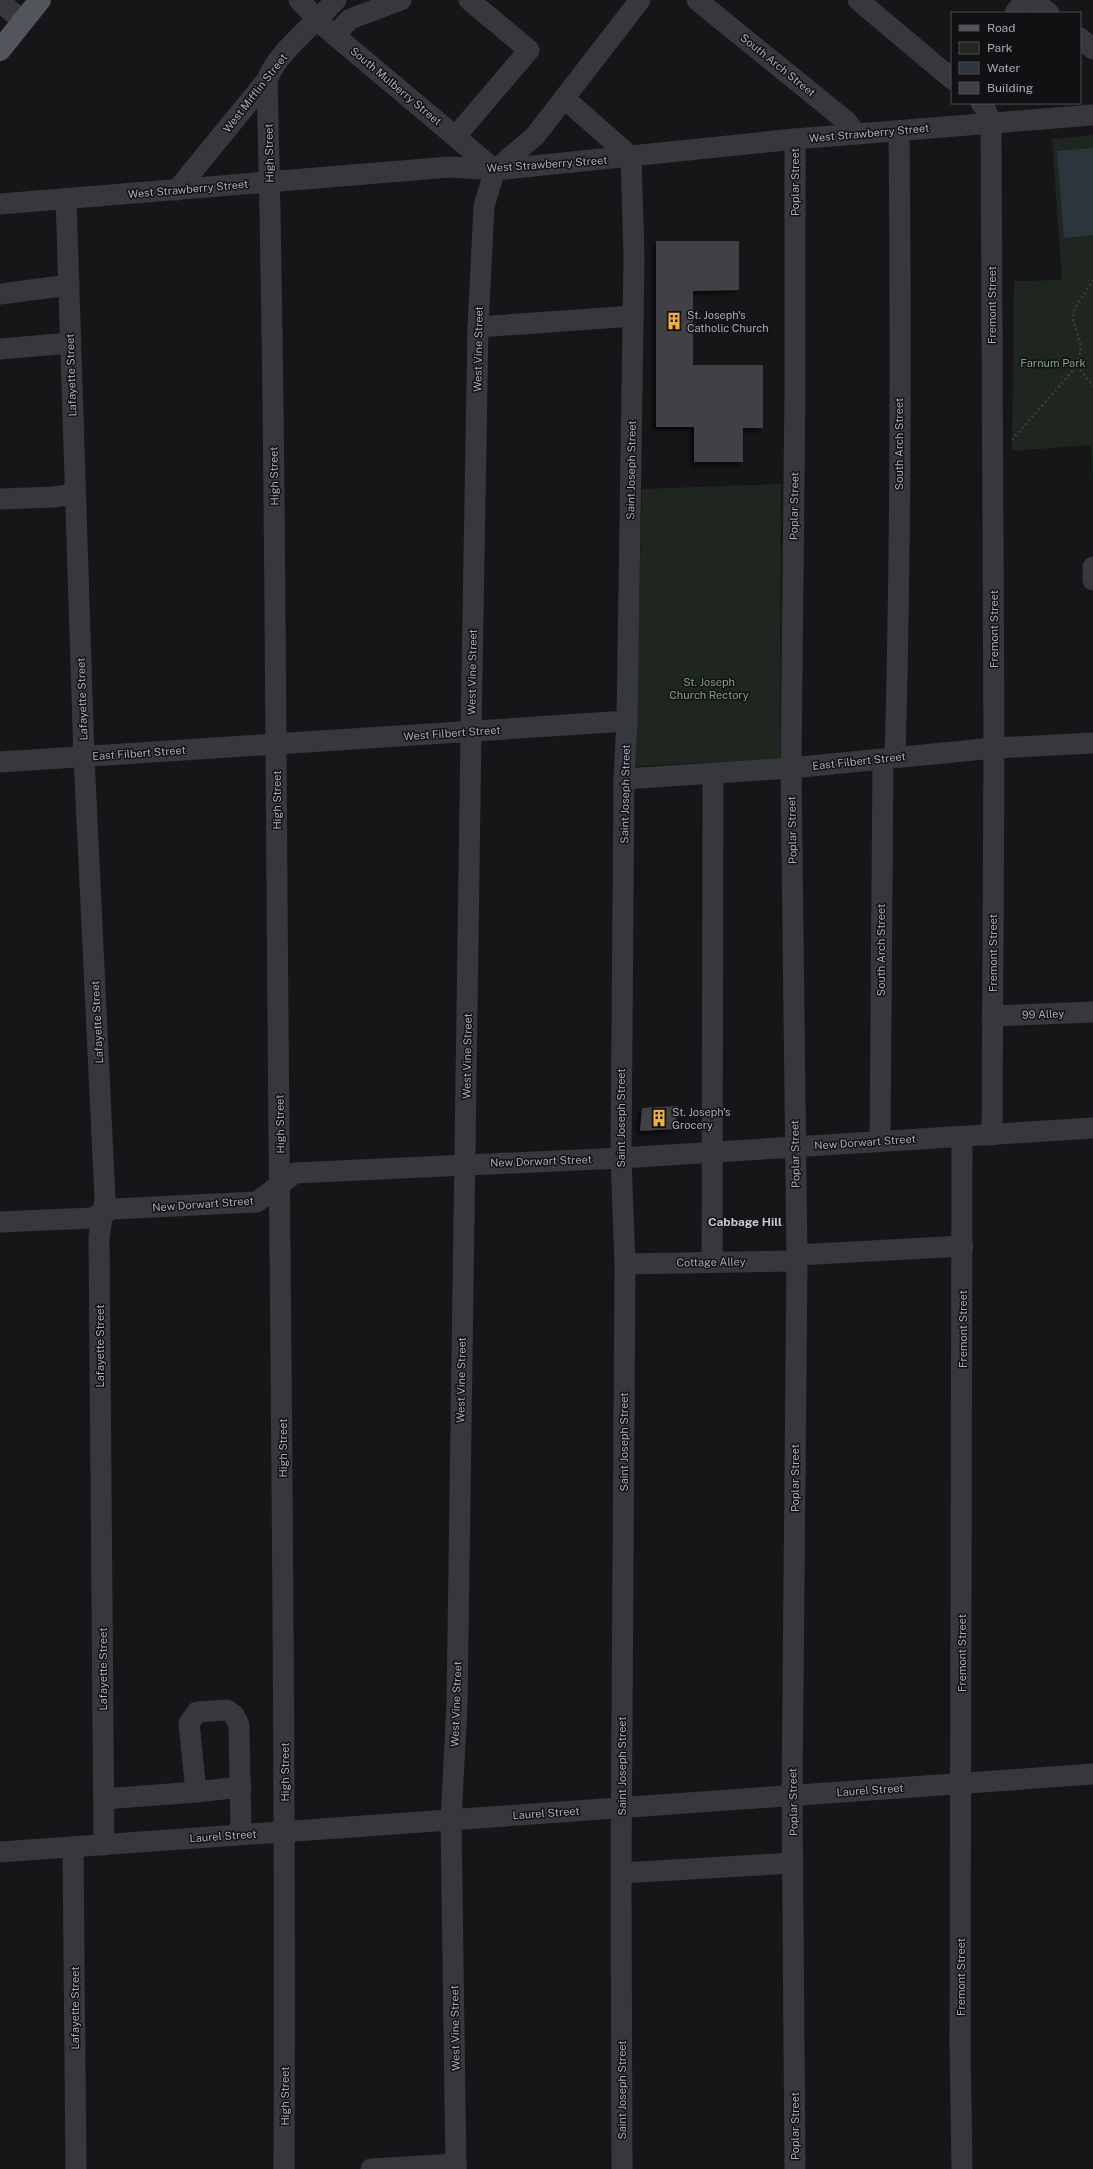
<svg xmlns="http://www.w3.org/2000/svg" width="1093" height="2169" font-family="'Public Sans',sans-serif">
<style>
.green{fill:#1e261f}
.water{fill:#2c353c}
.building{fill:#404145;filter:url(#shadow)}
.lines{fill:none;stroke-linecap:round;stroke-linejoin:round}
.path{stroke:#3d3f44;stroke-width:2.5;stroke-dasharray:2 3;stroke-linecap:butt}
.minor{stroke:#37383d;stroke-width:21}
.major{stroke:#53555c;stroke-width:22}
.labels{text-anchor:middle;dominant-baseline:central;stroke-width:3;stroke-linejoin:round;paint-order:stroke}
.street-label{font-size:11px;fill:#a8adb8;stroke:#111113}
.poi-label{font-size:11px;fill:#a8adb8;stroke:#111113;text-anchor:start}
.park-label{font-size:11px;fill:#7fa381;stroke:#111113}
.neighbourhood-label{font-size:12px;font-weight:bold;fill:#c9ccd4;stroke:#111113}
</style>
<defs>
<filter id="shadow"><feDropShadow dx="-3.5" dy="3.5" stdDeviation="2" flood-color="#0009"/></filter>
</defs>
<rect width="100%" height="100%" fill="#161618"/>
<!-- green -->
<g class="green">
<path d="M1093 135V479L1091 445 1012 451 1014 281 1062 280 1052 139Z"/>
<path d="M781 484 780 759 635 766 642 489Z"/>
</g>
<!-- water -->
<path class="water" d="M1093 148V235L1064 238 1057 151Z"/>
<!-- building -->
<g class="building">
<path d="M656 241H739V290L693 291V365H763V428H743V462H694V427H656Z"/>
<path d="M678 1106 675 1129 640 1131 642 1108Z"/>
</g>
<g class="lines">
<!-- path -->
<g class="path">
<path d="M1077 366 1093 386"/>
<path d="M1012 440 1077 366 1081 346 1073 321 1075 308 1093 280"/>
</g>
<!-- minor -->
<g class="minor">
<path d="M299 0 326 28 495 170"/>
<path d="M697 0 846 121 853 130V134"/>
<path d="M858 0 952 79"/>
<path d="M1032 0 1049 13"/>
<path d="M0 2 23 21"/>
<path d="M1015 13 1025 0"/>
<path d="M335 35 350 19 401 0"/>
<path d="M1080 38 1093 49"/>
<path d="M267 80C274 349 275 619 277 888 280 1315 286 1742 284 2169"/>
<path d="M564 98 631 157 634 256 627 721 624 779 621 1158 625 1264 621 1873 622 2169"/>
<path d="M981 103 984 106 991 123 994 748 992 1135"/>
<path d="M456 136 529 50 469 0"/>
<path d="M177 190 267 80C276 53 317 22 336 0"/>
<path d="M66 199 84 757 105 1199 99 1237 104 1845"/>
<path d="M0 204 450 167 495 170 795 139 1093 115"/>
<path d="M0 294 69 285"/>
<path d="M478 327 633 316"/>
<path d="M0 349 70 343"/>
<path d="M0 499 54 497 75 494"/>
<path d="M1093 567V580"/>
<path d="M895 757C901 548 901 339 899 131"/>
<path d="M0 762 627 721"/>
<path d="M624 779 791 768 994 748 1093 743"/>
<path d="M992 1016 1093 1012"/>
<path d="M880 1140 883 759"/>
<path d="M0 1222 92 1218 113 1209 257 1202 295 1173 621 1158 1093 1128"/>
<path d="M797 1255 963 1246"/>
<path d="M712 1262 713 773"/>
<path d="M625 1264 797 1261"/>
<path d="M104 1799 196 1792"/>
<path d="M241 1834 239 1725 234 1715 227 1710 197 1712 189 1723 196 1792 241 1787"/>
<path d="M73 1847 76 2169"/>
<path d="M0 1852 1093 1774"/>
<path d="M621 1873 793 1863"/>
<path d="M371 2169 456 2164"/>
<path d="M456 2169 451 1820 457 1705 471 732 478 327 484 206 495 170 535 136 640 0"/>
<path d="M795 2169 792 1795 797 1261 791 768 795 387V139"/>
<path d="M962 2169 960 2046 962 1137"/>
</g>
<!-- major -->
<path class="major" d="M0 50 40 0"/>
</g>
<!-- icons -->
<defs>
<g id="building-bare" transform="scale(1.38)"><path d="M-4-6H4V6H1V3H-1V6H-4ZM-2.5-4.3h1.7v1.8h-1.7ZM.8-4.3h1.7v1.8H.8ZM-2.5-1h1.7V.8h-1.7ZM.8-1h1.7V.8H.8Z" fill="#f2b134" stroke="#111113" stroke-width="2.5" paint-order="stroke"/></g>
</defs>
<g fill-rule="evenodd">
<use href="#building-bare" x="674" y="321"/>
<use href="#building-bare" x="659" y="1118"/>
</g>
<g class="labels">
<!-- street labels -->
<g class="street-label">
<text transform="translate(778 65) rotate(39)">South Arch Street</text>
<text transform="translate(396 86) rotate(40)">South Mulberry Street</text>
<text transform="translate(255 93) rotate(-52)">West Mifflin Street</text>
<text transform="translate(869 133) rotate(-5)">West Strawberry Street</text>
<text transform="translate(269 153) rotate(-91)">High Street</text>
<text transform="translate(547 164) rotate(-4)">West Strawberry Street</text>
<text transform="translate(795 182) rotate(-90)">Poplar Street</text>
<text transform="translate(188 189) rotate(-5)">West Strawberry Street</text>
<text transform="translate(992 305) rotate(-90)">Fremont Street</text>
<text transform="translate(478 349) rotate(-89)">West Vine Street</text>
<text transform="translate(71 375) rotate(-92)">Lafayette Street</text>
<text transform="translate(899 444) rotate(-90)">South Arch Street</text>
<text transform="translate(631 470) rotate(-89)">Saint Joseph Street</text>
<text transform="translate(274 476) rotate(-91)">High Street</text>
<text transform="translate(794 506) rotate(-89)">Poplar Street</text>
<text transform="translate(994 629) rotate(-90)">Fremont Street</text>
<text transform="translate(472 672) rotate(-89)">West Vine Street</text>
<text transform="translate(82 699) rotate(-92)">Lafayette Street</text>
<text transform="translate(452 733) rotate(-4)">West Filbert Street</text>
<text transform="translate(139 753) rotate(-4)">East Filbert Street</text>
<text transform="translate(859 761) rotate(-6)">East Filbert Street</text>
<text transform="translate(625 794) rotate(-89)">Saint Joseph Street</text>
<text transform="translate(277 800) rotate(-90)">High Street</text>
<text transform="translate(792 830) rotate(-91)">Poplar Street</text>
<text transform="translate(881 950) rotate(-90)">South Arch Street</text>
<text transform="translate(993 953) rotate(-90)">Fremont Street</text>
<text transform="translate(1043 1014) rotate(-2)">99 Alley</text>
<text transform="translate(97 1022) rotate(-93)">Lafayette Street</text>
<text transform="translate(467 1056) rotate(-89)">West Vine Street</text>
<text transform="translate(621 1118) rotate(-90)">Saint Joseph Street</text>
<text transform="translate(280 1124) rotate(-91)">High Street</text>
<text transform="translate(865 1142) rotate(-4)">New Dorwart Street</text>
<text transform="translate(795 1154) rotate(-91)">Poplar Street</text>
<text transform="translate(541 1161) rotate(-2)">New Dorwart Street</text>
<text transform="translate(203 1204) rotate(-4)">New Dorwart Street</text>
<text transform="translate(711 1262) rotate(-1)">Cottage Alley</text>
<text transform="translate(963 1329) rotate(-90)">Fremont Street</text>
<text transform="translate(100 1346) rotate(-90)">Lafayette Street</text>
<text transform="translate(461 1380) rotate(-89)">West Vine Street</text>
<text transform="translate(624 1442) rotate(-90)">Saint Joseph Street</text>
<text transform="translate(283 1448) rotate(-90)">High Street</text>
<text transform="translate(795 1478) rotate(-90)">Poplar Street</text>
<text transform="translate(962 1653) rotate(-90)">Fremont Street</text>
<text transform="translate(103 1669) rotate(-90)">Lafayette Street</text>
<text transform="translate(456 1704) rotate(-88)">West Vine Street</text>
<text transform="translate(622 1766) rotate(-90)">Saint Joseph Street</text>
<text transform="translate(285 1772) rotate(-90)">High Street</text>
<text transform="translate(870 1790) rotate(-4)">Laurel Street</text>
<text transform="translate(793 1802) rotate(-91)">Poplar Street</text>
<text transform="translate(546 1813) rotate(-4)">Laurel Street</text>
<text transform="translate(223 1836) rotate(-4)">Laurel Street</text>
<text transform="translate(961 1977) rotate(-90)">Fremont Street</text>
<text transform="translate(75 2008) rotate(-90)">Lafayette Street</text>
<text transform="translate(455 2028) rotate(-91)">West Vine Street</text>
<text transform="translate(622 2090) rotate(-90)">Saint Joseph Street</text>
<text transform="translate(285 2096) rotate(-90)">High Street</text>
<text transform="translate(795 2126) rotate(-90)">Poplar Street</text>
</g>
<!-- poi labels -->
<g class="poi-label">
<text x="687" y="315">St. Joseph's<tspan x="687" dy="13">Catholic Church</tspan></text>
<text x="672" y="1112">St. Joseph's<tspan x="672" dy="13">Grocery</tspan></text>
</g>
<!-- park labels -->
<g class="park-label">
<text x="1053" y="363">Farnum Park</text>
<text x="709" y="682">St. Joseph<tspan x="709" dy="13">Church Rectory</tspan></text>
</g>
<!-- neighbourhood labels -->
<g class="neighbourhood-label">
<text x="745" y="1222">Cabbage Hill</text>
</g>
</g>
<!-- legend -->
<rect x="951" y="12" width="130" height="92" fill="#111113" stroke="#4d4f55"/>
<rect x="959" y="25" width="20" height="6" fill="#53555c" stroke="#4d4f55"/>
<text x="987" y="32" font-size="12" fill="#a8adb8">Road</text>
<rect x="959" y="42" width="20" height="12" fill="#1e261f" stroke="#4d4f55"/>
<text x="987" y="52" font-size="12" fill="#a8adb8">Park</text>
<rect x="959" y="62" width="20" height="12" fill="#2c353c" stroke="#4d4f55"/>
<text x="987" y="72" font-size="12" fill="#a8adb8">Water</text>
<rect x="959" y="82" width="20" height="12" fill="#404145" stroke="#4d4f55"/>
<text x="987" y="92" font-size="12" fill="#a8adb8">Building</text>
</svg>
